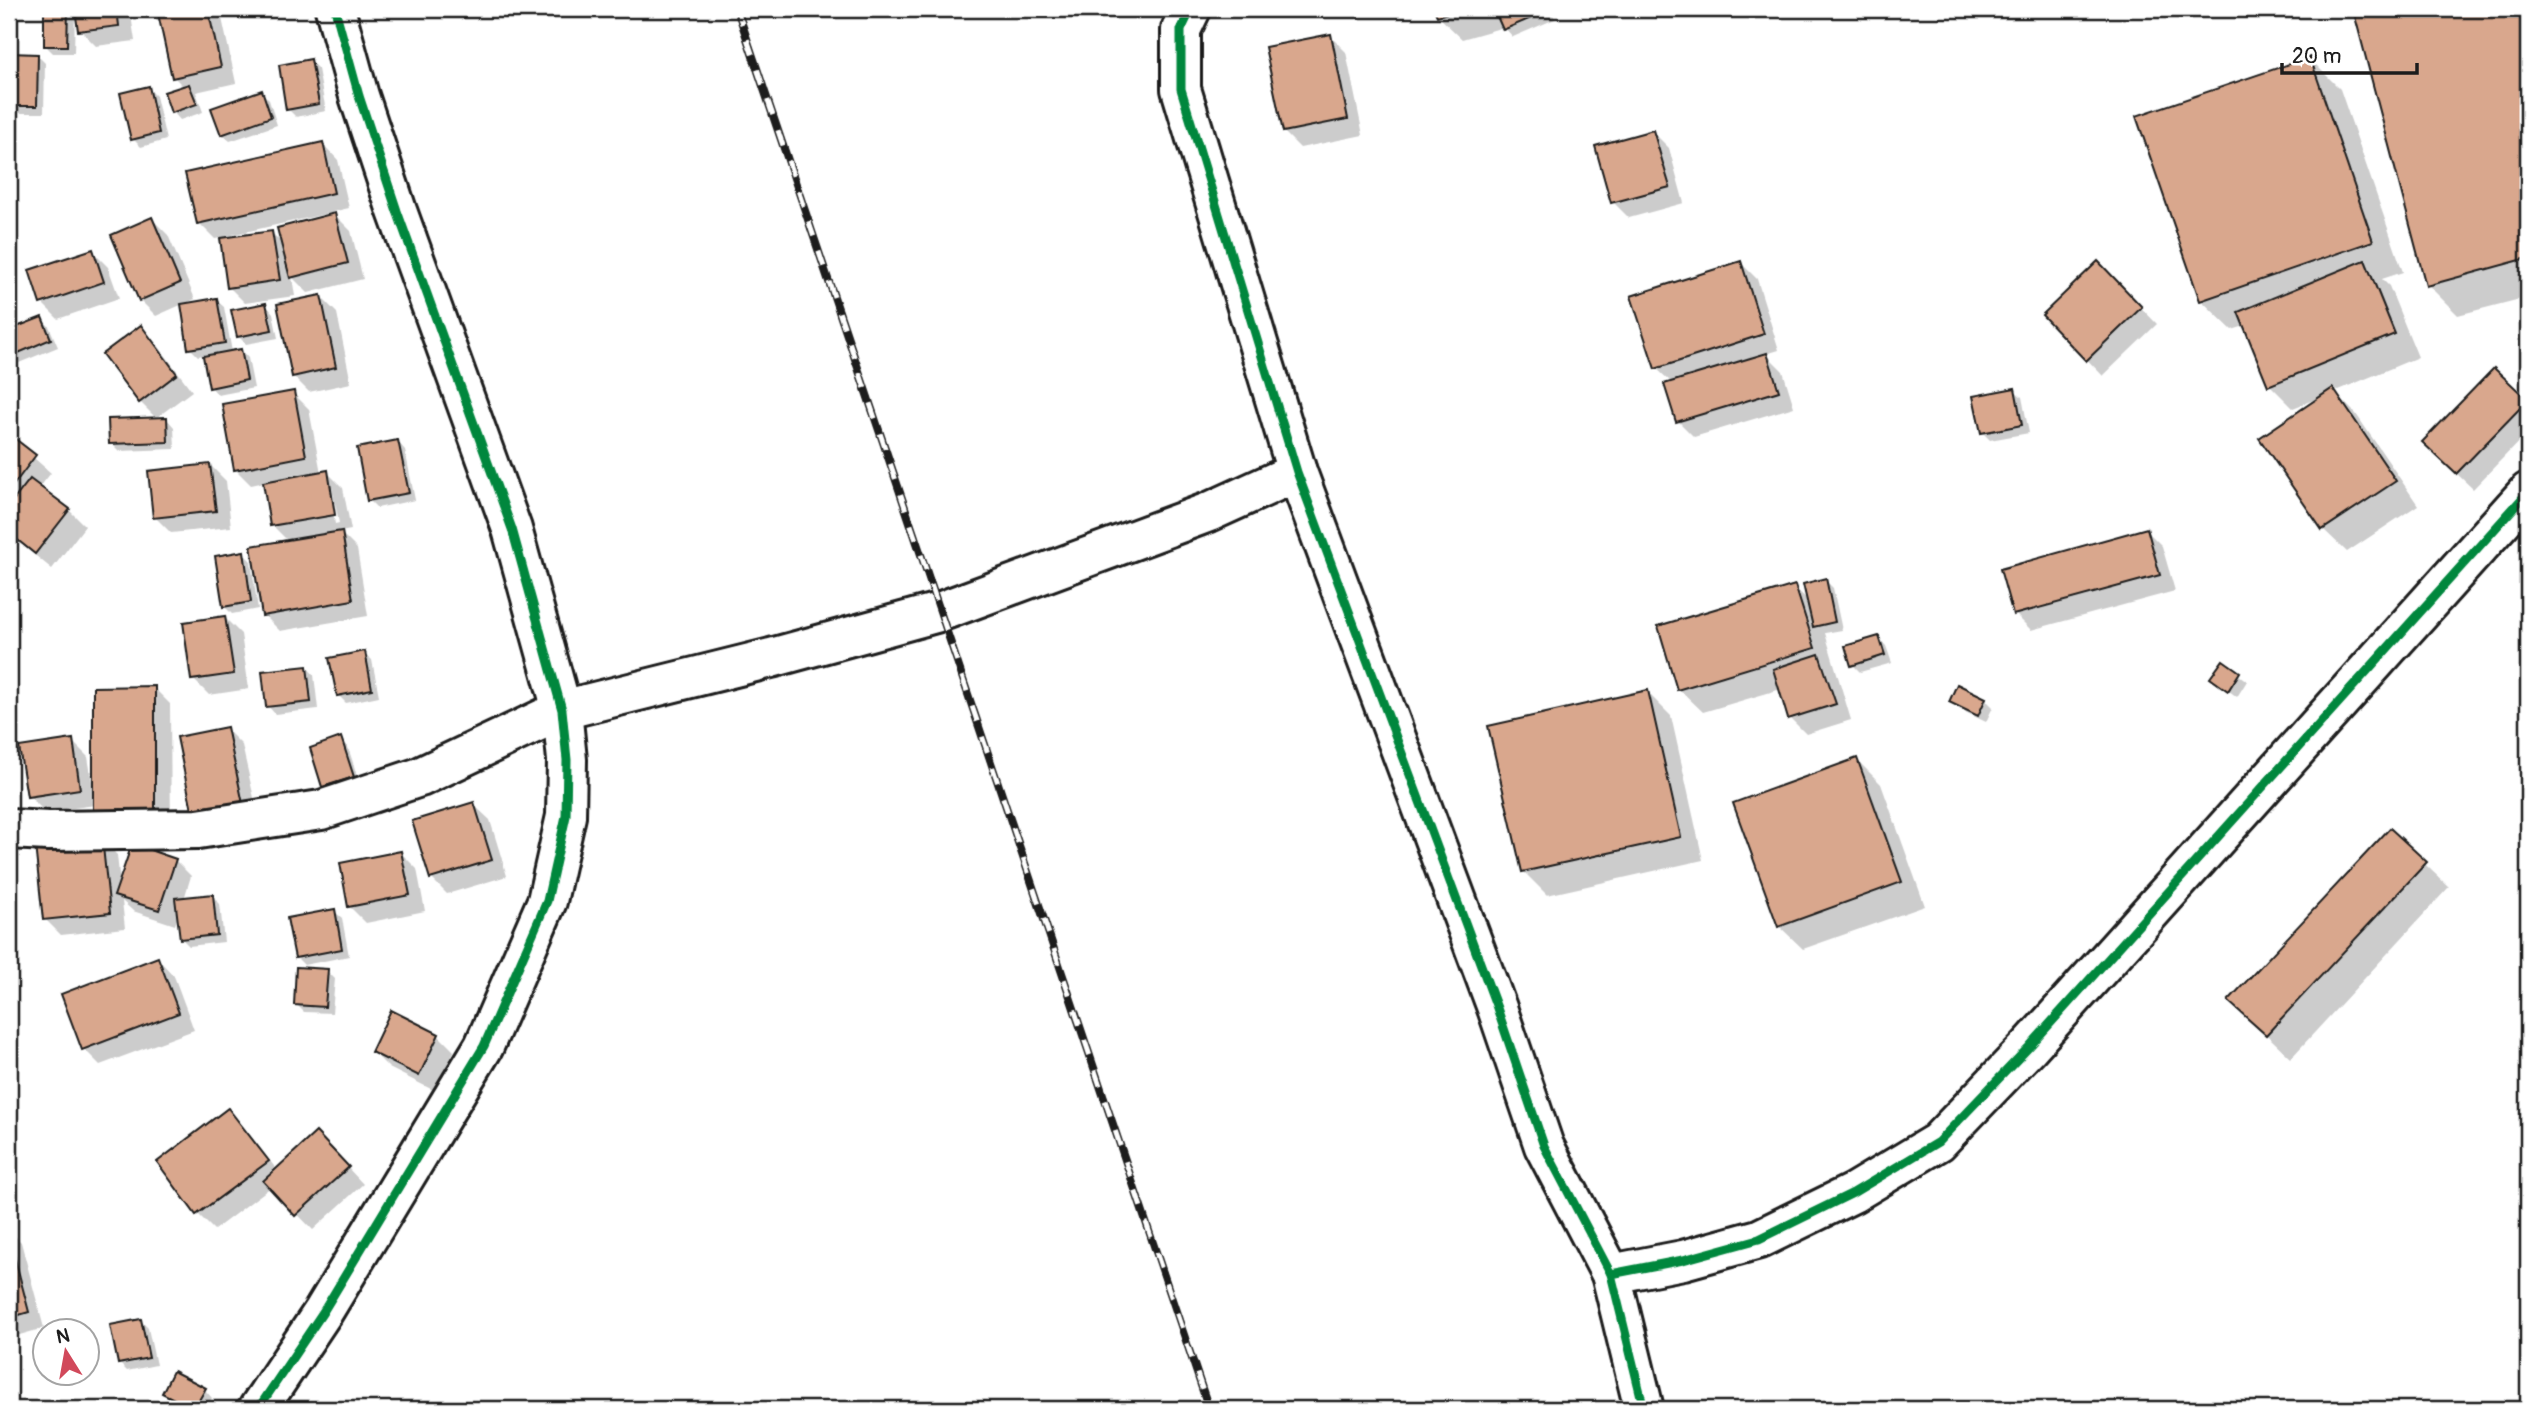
<svg xmlns="http://www.w3.org/2000/svg" width="2537" height="1418" font-family="Pangolin,sans-serif">
<style>
.shadow{fill:#0003;fill-rule:evenodd}
.building{fill:#d9a78d;stroke:#1c1c1c;stroke-width:2}
.lines{fill:none;stroke-linecap:round;stroke-linejoin:round}
.street-casing{stroke:#1c1c1c;stroke-width:44}
.street{stroke:#fff;stroke-width:38}
.rail-casing{stroke:#1c1c1c;stroke-width:8}
.rail{stroke:#fff;stroke-width:5;stroke-dasharray:16;stroke-linecap:butt}
.cycleway-casing{stroke:#fff;stroke-width:13}
.cycleway{stroke:#00873e;stroke-width:9}
</style>
<rect width="100%" height="100%" fill="#fff"/>
<filter id="ink" filterUnits="userSpaceOnUse"><feTurbulence type="fractalNoise" baseFrequency=".0143" numOctaves="2"/><feDisplacementMap in="SourceGraphic" scale="14" xChannelSelector="R" yChannelSelector="G"/><feConvolveMatrix kernelMatrix="1 2 1 2 8 2 1 2 1" color-interpolation-filters="sRGB"/></filter>
<g filter="url(#ink)">
<!-- shadow -->
<g class="shadow">
<path d="M46 9 75 10 74 53H53L45 45Z"/>
<path d="M77 9H130L135 41 96 46 80 30Z"/>
<path d="M159 9H220L236 83 196 92 203 112 180 120 173 112 184 87 174 77Z"/>
<path d="M1436 9H1562L1552 12 1555 19 1513 37 1504 27 1462 39 1438 16Z"/>
<path d="M2355 9H2528V297L2458 315 2428 285Z"/>
<path d="M1330 36 1346 52 1363 135 1300 148 1284 132Z"/>
<path d="M9 55H37L45 63 44 113H9Z"/>
<path d="M2310 59 2340 89 2403 272 2382 279 2389 286 2418 357 2334 392 2356 414 2418 505 2347 552 2323 529 2318 398 2293 408 2270 385 2245 326 2232 330 2201 300Z"/>
<path d="M310 61 318 69 326 111 296 117 288 109Z"/>
<path d="M148 88 156 96 166 140 141 147 133 139Z"/>
<path d="M261 92 269 100 277 125 230 141 222 134Z"/>
<path d="M1653 132 1669 148 1684 203 1629 218 1613 202Z"/>
<path d="M322 143 338 160 349 208 332 212 351 231 363 279 308 293 292 277 295 296 245 303 229 287 221 238 215 239 199 223ZM330 213 331 216 283 244 271 232 227 239V236Z"/>
<path d="M152 219 168 235 195 299 184 304 216 300 224 307 232 352 241 350 248 358 254 388 218 395 211 387 204 355 198 356 190 348 183 304 156 316 140 300Z"/>
<path d="M92 251 108 267 119 298 58 319 42 303Z"/>
<path d="M1741 263 1757 279 1779 350 1766 354 1783 371 1794 407 1694 437 1678 421 1672 383 1656 368Z"/>
<path d="M2114 280 2157 324 2103 376 2044 315Z"/>
<path d="M321 297 337 313 351 383 309 392 293 376Z"/>
<path d="M266 305 273 313 278 338 246 344 238 336Z"/>
<path d="M41 319 49 326 58 347 9 367V332Z"/>
<path d="M141 328 157 344 192 391 156 418 140 402Z"/>
<path d="M2494 370 2528 402V432L2473 489 2440 458Z"/>
<path d="M2014 390 2022 397 2029 433 1990 440 1982 432Z"/>
<path d="M293 393 309 409 321 473 327 472 343 488 351 530 340 532 357 549 368 616 280 631 264 615 289 542 272 525 265 482 251 485 235 469ZM329 488H332L339 523 335 524Z"/>
<path d="M167 419 174 427 175 449 119 451 111 443Z"/>
<path d="M9 436 51 473 39 488 69 510 85 526 52 569 9 534V509L13 503 9 499Z"/>
<path d="M398 442 405 450 415 500 377 508 369 500Z"/>
<path d="M210 465 226 481 231 527 171 533 155 517Z"/>
<path d="M2146 530 2162 546 2175 591 2031 630 2015 614Z"/>
<path d="M243 553 251 561 258 609 232 614 224 606Z"/>
<path d="M1825 580 1833 588 1842 630 1825 633 1851 720 1806 734 1790 718 1781 689 1703 712 1679 689 1794 587 1809 601Z"/>
<path d="M225 618 241 634 249 689 209 695 193 679Z"/>
<path d="M1879 638 1886 646 1892 663 1860 672 1853 665Z"/>
<path d="M364 653 372 660 379 696 346 703 338 695Z"/>
<path d="M2223 663 2247 681 2237 697 2212 678Z"/>
<path d="M307 667 314 675 318 709 275 714 268 706Z"/>
<path d="M1958 686 1985 699 1993 707 1986 722 1959 709 1951 701Z"/>
<path d="M154 688 170 704 171 837 95 805 45 812 29 796 72 741 88 757 93 787H95Z"/>
<path d="M1647 692 1671 716 1703 860 1547 895 1523 871Z"/>
<path d="M226 729 242 745 259 820 211 830Z"/>
<path d="M341 739 348 747 360 785 331 794 323 786Z"/>
<path d="M1857 760 1881 784 1925 906 1803 949 1779 926Z"/>
<path d="M473 804 490 820 507 876 447 894 431 878Z"/>
<path d="M2390 831 2449 887 2291 1058 2231 1001Z"/>
<path d="M101 839 117 855 120 884 175 860 191 876 184 899 212 896 220 904 224 942 189 946 181 938 179 914 175 925 133 911 122 901 125 928 61 935 45 919Z"/>
<path d="M401 853 417 869 425 911 366 923 350 907Z"/>
<path d="M334 911 342 918 349 956 304 965 296 957Z"/>
<path d="M158 959 174 976 194 1030 100 1065 84 1049Z"/>
<path d="M327 971 335 979 332 1013 304 1012 296 1004Z"/>
<path d="M438 1035 454 1051 435 1091 389 1068 373 1052Z"/>
<path d="M228 1111 244 1127 277 1170 332 1151 363 1184 313 1230 271 1187 214 1230 198 1214 159 1162Z"/>
<path d="M9 1230 21 1242 44 1328 9 1338Z"/>
<path d="M141 1321 148 1328 156 1365 127 1371 119 1363Z"/>
<path d="M205 1390 212 1398 206 1409H188L172 1401 164 1393Z"/>
</g>
<!-- building -->
<g class="building">
<path d="M44 9H68L67 46H44Z"/>
<path d="M75 9H117L119 26 78 31Z"/>
<path d="M157 9H208L221 67 172 78Z"/>
<path d="M1434 9H1462L1437 16Z"/>
<path d="M1509 9H1547L1548 11 1503 30 1496 14Z"/>
<path d="M2353 9H2528V258L2426 286Z"/>
<path d="M1331 34 1348 119 1283 132 1265 47Z"/>
<path d="M9 53 38 54 37 106H9Z"/>
<path d="M2310 57 2373 241 2200 301 2136 116Z"/>
<path d="M311 59 319 104 286 110 279 65Z"/>
<path d="M189 84 197 104 171 113 164 92Z"/>
<path d="M149 86 159 133 131 140 120 93Z"/>
<path d="M262 90 271 117 221 135 211 108Z"/>
<path d="M1653 130 1670 187 1611 203 1595 146Z"/>
<path d="M323 142 334 193 197 224 185 173Z"/>
<path d="M335 213 348 263 290 278 277 228Z"/>
<path d="M152 217 180 283 139 301 111 235Z"/>
<path d="M272 231 280 280 227 288 220 238Z"/>
<path d="M93 249 104 282 40 304 29 270Z"/>
<path d="M2365 260 2395 334 2268 386 2238 312Z"/>
<path d="M1741 261 1764 334 1655 369 1631 296Z"/>
<path d="M2098 261 2142 307 2086 361 2042 315Z"/>
<path d="M321 295 336 367 292 377 277 304Z"/>
<path d="M217 298 225 343 188 349 181 304Z"/>
<path d="M266 303 272 330 237 337 231 310Z"/>
<path d="M42 317 51 339 9 357V330Z"/>
<path d="M141 325 177 374 139 403 102 354Z"/>
<path d="M241 349 247 380 209 388 203 356Z"/>
<path d="M1767 353 1779 391 1676 422 1664 384Z"/>
<path d="M2494 368 2528 400 2456 474 2422 442Z"/>
<path d="M2015 388 2022 425 1981 433 1973 396Z"/>
<path d="M2333 388 2396 481 2322 530 2259 438Z"/>
<path d="M294 391 306 456 234 470 222 404Z"/>
<path d="M167 417 168 442 109 444 108 419Z"/>
<path d="M9 434 36 455 9 491Z"/>
<path d="M398 440 409 493 367 501 357 448Z"/>
<path d="M210 464 216 511 153 518 148 471Z"/>
<path d="M328 470 335 515 270 526 263 482Z"/>
<path d="M30 479 70 509 35 554 9 533V506Z"/>
<path d="M2147 528 2160 575 2013 615 2000 569Z"/>
<path d="M342 531 353 600 262 616 251 546Z"/>
<path d="M244 551 251 602 223 607 215 556Z"/>
<path d="M1826 578 1835 622 1813 627 1803 584Z"/>
<path d="M1795 585 1815 648 1677 690 1658 626Z"/>
<path d="M225 616 234 674 191 680 183 622Z"/>
<path d="M1879 636 1885 655 1851 666 1845 646Z"/>
<path d="M365 651 372 689 337 696 329 658Z"/>
<path d="M1819 654 1836 704 1788 719 1773 669Z"/>
<path d="M2223 660 2240 672 2228 691 2210 678Z"/>
<path d="M307 666 311 702 266 707 262 671Z"/>
<path d="M1957 684 1986 698 1978 716 1949 702Z"/>
<path d="M155 686V822H93V687Z"/>
<path d="M1648 690 1681 837 1522 872 1488 726Z"/>
<path d="M227 727 243 804 193 815 177 737Z"/>
<path d="M341 737 354 777 322 787 310 748Z"/>
<path d="M73 739 80 789 27 797 19 747Z"/>
<path d="M1857 758 1902 882 1778 927 1733 803Z"/>
<path d="M474 802 492 860 430 879 412 821Z"/>
<path d="M2390 828 2427 862 2266 1035 2228 1001Z"/>
<path d="M102 837 110 913 43 920 35 845Z"/>
<path d="M132 844 176 859 159 910 114 896Z"/>
<path d="M401 851 410 895 348 907 340 863Z"/>
<path d="M213 894 217 935 180 939 175 898Z"/>
<path d="M335 909 342 949 295 958 287 918Z"/>
<path d="M158 957 179 1013 82 1050 61 994Z"/>
<path d="M296 967 328 969 325 1007 294 1005Z"/>
<path d="M391 1010 439 1034 419 1076 371 1052Z"/>
<path d="M228 1108 269 1161 196 1215 157 1162Z"/>
<path d="M316 1132 349 1167 295 1216 263 1181Z"/>
<path d="M9 1236 29 1312 9 1318Z"/>
<path d="M141 1319 149 1358 118 1364 110 1325Z"/>
<path d="M173 1371 206 1388 194 1409 162 1393Z"/>
</g>
<g class="lines">
<!-- street casing -->
<g class="street-casing">
<g id="street">
<path d="M1191 9 1181 30V89L1297 472 1497 1008 1544 1146 1611 1274 1644 1409"/>
<path d="M9 829 48 831 198 829 321 810 420 777 562 710 771 658 939 612 1209 512 1297 472"/>
<path d="M1611 1274 1683 1260 1759 1239 1853 1193 1938 1142 2029 1047 2528 492"/>
<path d="M258 1409 323 1312 484 1046 547 901 566 816 567 760 562 710 512 529 397 211 359 96 335 9"/>
</g>
</g>
<!-- street -->
<use href="#street" class="street"/>
<!-- rail casing -->
<g class="rail-casing">
<path id="rail" d="M737 9 1209 1409"/>
</g>
<!-- rail -->
<use href="#rail" class="rail"/>
<!-- cycleway casing -->
<g class="cycleway-casing">
<g id="cycleway">
<path d="M1191 9 1181 30V89L1297 472 1497 1008 1544 1146 1611 1274 1644 1409"/>
<path d="M1611 1274 1683 1260 1759 1239 1853 1193 1938 1142 2029 1047 2528 492"/>
<path d="M258 1409 323 1312 484 1046 547 901 566 816 567 760 562 710 512 529 397 211 359 96 335 9"/>
</g>
</g>
<!-- cycleway -->
<use href="#cycleway" class="cycleway"/>
</g>
</g>
<!-- margin -->
<rect width="2537" height="1418" fill="none" stroke="#fff" stroke-width="35"/>
<rect x="18" y="18" width="2502" height="1383" fill="none" stroke="#1c1c1c" stroke-width="2.5" filter="url(#ink)"/>
<!-- north arrow -->
<g transform="translate(66 1352) rotate(349)"><circle r="33" fill="#ffffff" stroke="#a4a4a4" stroke-width="2"/>
<path d="M0-5L12 26L0 18L-12 26Z" fill="#d1495b"/>
<text y="-10" font-size="19" font-weight="bold" text-anchor="middle" fill="#1c1c1c">N</text>
</g>
<!-- scale -->
<path d="M2282 63v10h135v-10" fill="none" stroke="#1c1c1c" stroke-width="3.5"/>
<text x="2292" y="63" font-size="21" fill="#1c1c1c" stroke="#ffffff" stroke-width="5" paint-order="stroke">20 m</text>
</svg>
